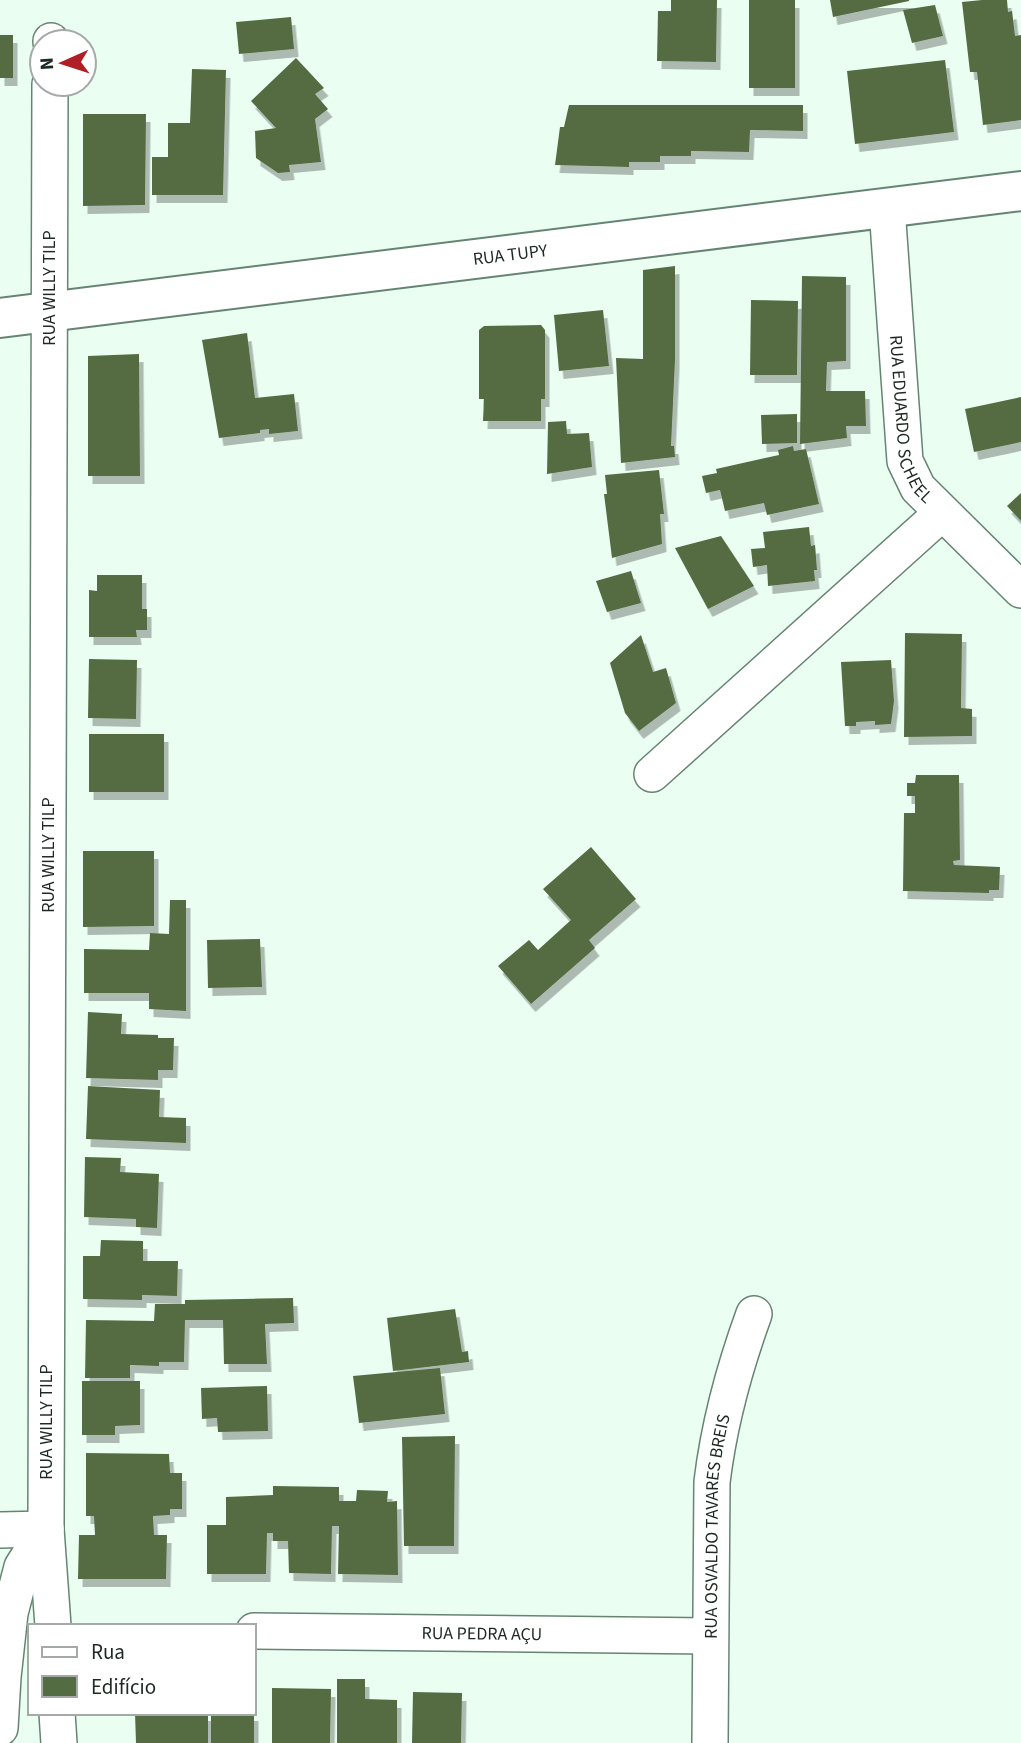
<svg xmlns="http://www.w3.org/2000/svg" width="1021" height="1743" font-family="'Source Sans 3',sans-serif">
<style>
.building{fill:#546c42;filter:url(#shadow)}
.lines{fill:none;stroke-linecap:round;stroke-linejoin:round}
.minor-casing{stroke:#668473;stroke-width:38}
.secondary-casing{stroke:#668473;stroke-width:42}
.minor{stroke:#fff;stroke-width:35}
.secondary{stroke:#fff;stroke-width:38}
.labels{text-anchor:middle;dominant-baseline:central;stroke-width:7;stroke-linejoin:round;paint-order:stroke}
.street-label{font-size:18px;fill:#1d2922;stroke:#fff}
</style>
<defs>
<filter id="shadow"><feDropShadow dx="4.5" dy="8" stdDeviation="0" flood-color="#0004"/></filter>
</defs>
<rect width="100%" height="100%" fill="#eafef2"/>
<!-- building -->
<g class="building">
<path d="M671 0H717L716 62 657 61 658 11H671Z"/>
<rect x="749" y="0" width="46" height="88"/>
<path d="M830 0H909V1L833 17Z"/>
<path d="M982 0H1007L1008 12 1012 11 1015 36 1021 35V120L983 125 977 72H970L962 2Z"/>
<path d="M935 5 943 36 912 43 903 10Z"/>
<path d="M291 17 294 49 239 54 236 22Z"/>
<rect x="0" y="35" width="13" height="43"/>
<path d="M296 58 324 88 315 94 328 109 315 119 321 162 289 165 290 172 278 173 256 158 255 131 276 128 251 101Z"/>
<path d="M945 60 954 132 855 144 847 71Z"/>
<path d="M192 69 226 70 223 195H152V157H168V123H190Z"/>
<path d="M569 105H803V131L750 130 749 152 691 151V156H660V162H629V167L555 165 560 127H564Z"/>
<path d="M83 114H146L145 205 83 206Z"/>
<path d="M675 266V360L671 446H674L675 457 621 463 616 358 643 359V270Z"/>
<path d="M802 276 846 277V361L827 362 826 391H865L866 426H846L847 438 800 444Z"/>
<path d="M751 300 798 301 797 375H750Z"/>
<path d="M603 310 609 366 559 371 554 315Z"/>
<path d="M541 325 545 330V399H541V421H483L484 399H479V330L484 326Z"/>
<path d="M247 333 255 398 294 394 298 431 269 434V429L260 430V433L219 438 202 340Z"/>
<path d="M139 354 140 476H88V356Z"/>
<path d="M1021 397V442L974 452 965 409Z"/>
<path d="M797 414V443L762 444 761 415Z"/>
<path d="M566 421 567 434 589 433 592 467 547 474 548 422Z"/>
<path d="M793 446 794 451 806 449 819 504 767 515 764 503 725 511 720 490 706 493 702 476 717 473 716 469 779 455 778 450Z"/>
<path d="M659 470 664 514H660L662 544 612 558 604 494H607L605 475Z"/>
<path d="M1021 493V521L1007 506Z"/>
<path d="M809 527 811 546 815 545 817 570H814L815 581 768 586 767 565 753 567 751 549 765 548 763 532Z"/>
<path d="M721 536 754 586 708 609 675 548Z"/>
<path d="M631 571 641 603 607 612 596 581Z"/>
<path d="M97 575H142V609H147V630H136L137 637H89V590L97 591Z"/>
<path d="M905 633 962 634 961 708 972 709V736L904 737Z"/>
<path d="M641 635 653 672 666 668 676 703 639 731 625 713 610 663Z"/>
<path d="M89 659 137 660 136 719 88 718Z"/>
<path d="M891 660 894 701 891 724 875 725V721L856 722V726H845L841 662Z"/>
<rect x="89" y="734" width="75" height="58"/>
<path d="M916 775H959L960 860 953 861 954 865 1000 867 999 890H989V893L903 891 904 813H915V796H907V783H915Z"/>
<path d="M591 847 636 899 589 940 595 948 531 1004 498 966 529 940 538 950 571 920 543 889Z"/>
<path d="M83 851H154V926L83 927Z"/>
<path d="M170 900H186V1011L149 1009V993H84V949L149 950 150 933 169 934Z"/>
<path d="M260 939 262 987 208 988 207 940Z"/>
<path d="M88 1012 122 1014 121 1034 158 1035V1038H174L173 1070H158V1080L86 1078Z"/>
<path d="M88 1086 160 1090 159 1117 186 1118V1143L86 1139Z"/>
<path d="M85 1157 121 1158 120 1172 159 1174 157 1228 136 1227V1219L84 1217Z"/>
<path d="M101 1240 143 1241V1261H178L177 1296 142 1295V1300L83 1299V1256H100Z"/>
<path d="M293 1298 294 1323 265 1324 267 1364H224L223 1320H185L184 1362H159V1366L130 1365V1378H85L86 1320 154 1321 155 1304H185V1300Z"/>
<path d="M455 1309 462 1352 468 1351 469 1362 393 1371 387 1318Z"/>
<path d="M440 1368 445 1414 359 1423 353 1376Z"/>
<path d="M82 1381H140V1425L115 1426V1435H82Z"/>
<path d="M267 1386 268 1431 218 1432 217 1418 202 1419 201 1388Z"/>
<path d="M455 1436 454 1546H404L402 1437Z"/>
<path d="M86 1453 169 1454 170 1473H182V1509H170V1515L153 1516 154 1535H167L166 1579H78L79 1535H95L94 1516H86Z"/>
<path d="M273 1486 339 1487V1501H356L357 1490 388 1491 387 1502 397 1501 398 1575 338 1574 339 1526H332L331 1574 289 1573 288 1541H273V1533H267L266 1574H207V1525H226V1497L273 1495Z"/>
<path d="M337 1679H365V1699L397 1700V1743H337Z"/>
<path d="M272 1688 331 1689 330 1743H272Z"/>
<path d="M413 1692 462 1693 461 1743H412Z"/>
<path d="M135 1713H208V1743H136Z"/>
<rect x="211" y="1713" width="43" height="30"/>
</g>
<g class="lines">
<!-- minor casing -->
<g class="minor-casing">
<g id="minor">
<path d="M51 42V41"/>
<path d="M50 84 46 1529 53 1626"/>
<path id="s1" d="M887 208 905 461 918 488 1021 590"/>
<path d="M652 774 942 513"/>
<path d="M0 1530 46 1529"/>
<path id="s2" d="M254 1631 710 1636"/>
<path d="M57 1713 59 1743"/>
<path d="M0 1728 3 1677 10 1613 22 1567 46 1529"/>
<path id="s3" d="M710 1743 712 1482C719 1424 734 1369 754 1314"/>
</g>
</g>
<!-- secondary casing -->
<g class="secondary-casing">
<g id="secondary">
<path id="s4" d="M0 318 1021 191"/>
</g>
</g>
<!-- minor -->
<use href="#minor" class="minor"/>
<!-- secondary -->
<use href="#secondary" class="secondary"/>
</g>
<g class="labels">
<!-- street labels -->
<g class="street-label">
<text stroke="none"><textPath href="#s4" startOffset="514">RUA TUPY</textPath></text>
<text transform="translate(49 288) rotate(-90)">RUA WILLY TILP</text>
<text stroke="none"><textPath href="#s1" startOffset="214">RUA EDUARDO SCHEEL</textPath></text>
<text transform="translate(48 855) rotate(-90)">RUA WILLY TILP</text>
<text transform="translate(46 1422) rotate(-90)">RUA WILLY TILP</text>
<text stroke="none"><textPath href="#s3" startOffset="217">RUA OSVALDO TAVARES BREIS</textPath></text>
<text stroke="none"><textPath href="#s2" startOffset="228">RUA PEDRA AÇU</textPath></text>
</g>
</g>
<!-- legend -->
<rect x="28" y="1624" width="228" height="91" fill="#ffffff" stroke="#a5a9a7" stroke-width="2"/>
<rect x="42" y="1647" width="35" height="10" fill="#ffffff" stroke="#a5a9a7" stroke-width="2"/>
<text x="91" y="1659" font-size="21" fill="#1d2922">Rua</text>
<rect x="42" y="1676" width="35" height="21" fill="#546c42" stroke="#a5a9a7" stroke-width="2"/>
<text x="91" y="1694" font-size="21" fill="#1d2922">Edifício</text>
<!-- north arrow -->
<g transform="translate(63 63) rotate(267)"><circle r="33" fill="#ffffff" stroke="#a5a9a7" stroke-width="2"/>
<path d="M0-5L12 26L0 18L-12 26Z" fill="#b01e26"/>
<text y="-10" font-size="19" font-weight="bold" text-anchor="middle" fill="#1d2922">N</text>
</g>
</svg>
